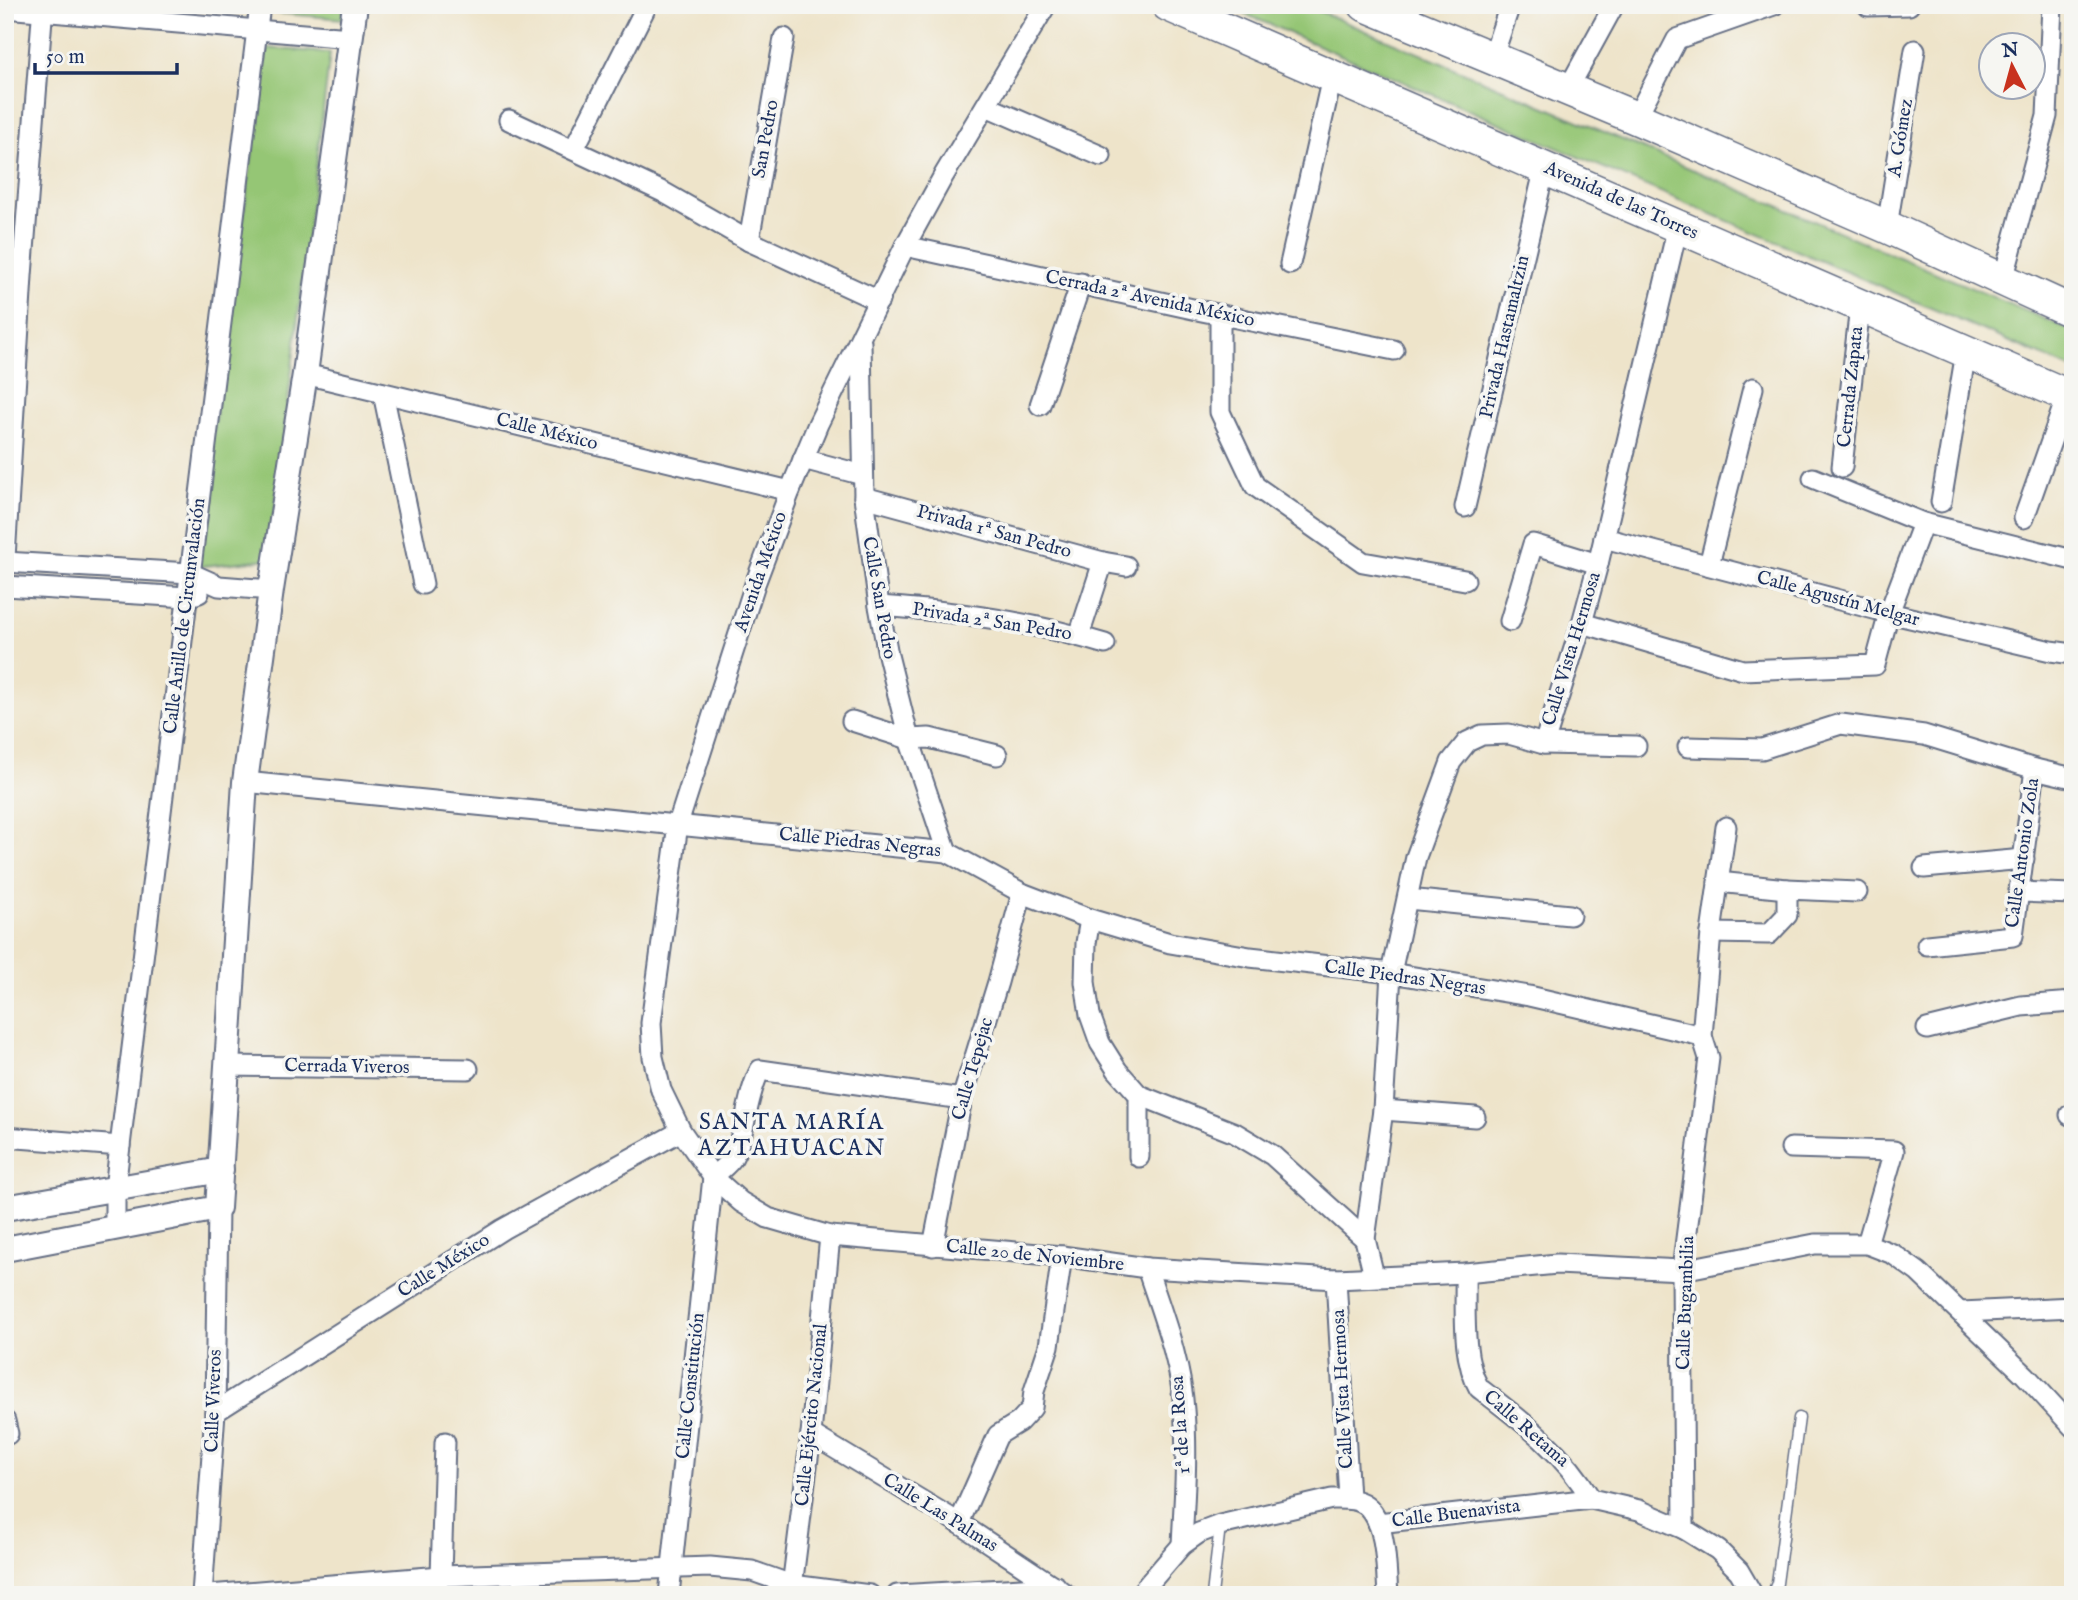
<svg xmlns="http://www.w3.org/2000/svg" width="2078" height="1600" font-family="'IM FELL English',serif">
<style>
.green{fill:#95c675;stroke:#587a6a;stroke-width:2}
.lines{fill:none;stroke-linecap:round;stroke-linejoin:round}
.service-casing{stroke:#656e84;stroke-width:13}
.minor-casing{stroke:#656e84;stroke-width:23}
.tertiary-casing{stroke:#656e84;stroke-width:28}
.primary-casing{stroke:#656e84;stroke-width:35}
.service{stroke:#fff;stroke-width:10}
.minor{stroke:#fff;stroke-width:19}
.tertiary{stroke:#fff;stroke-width:24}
.primary{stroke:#fff;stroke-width:32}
.labels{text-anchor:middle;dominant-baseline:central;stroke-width:7;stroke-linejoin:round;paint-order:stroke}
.street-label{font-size:19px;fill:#1b2f5e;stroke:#f6f6f2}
.quarter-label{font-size:23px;letter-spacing:2px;fill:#1b2f5e;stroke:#f6f6f2}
</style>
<rect width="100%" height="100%" fill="#f6f6f2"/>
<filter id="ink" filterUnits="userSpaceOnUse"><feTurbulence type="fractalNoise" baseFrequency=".0143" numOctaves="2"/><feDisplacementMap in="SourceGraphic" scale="14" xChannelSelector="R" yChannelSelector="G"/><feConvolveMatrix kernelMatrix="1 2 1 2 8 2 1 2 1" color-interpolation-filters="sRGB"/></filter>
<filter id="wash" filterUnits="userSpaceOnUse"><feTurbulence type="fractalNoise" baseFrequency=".00686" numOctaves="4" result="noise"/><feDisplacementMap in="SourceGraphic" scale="28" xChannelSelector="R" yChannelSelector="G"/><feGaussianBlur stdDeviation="1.57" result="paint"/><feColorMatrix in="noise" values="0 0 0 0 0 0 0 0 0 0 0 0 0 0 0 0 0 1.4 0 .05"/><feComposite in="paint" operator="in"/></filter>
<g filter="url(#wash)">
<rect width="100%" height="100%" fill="#eee4ca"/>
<!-- green -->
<g class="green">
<path d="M275 5H344L343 19 275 13Z"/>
<path d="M1224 5H1305L2073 331V369Z"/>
<path d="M267 48 330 53 269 559 194 567Z"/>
</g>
</g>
<g filter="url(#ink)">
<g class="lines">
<!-- service casing -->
<g class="service-casing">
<g id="service">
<path d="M1212 1595 1220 1526"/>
<path d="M1772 1595 1777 1583 1799 1418"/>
</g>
</g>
<!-- minor casing -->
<g class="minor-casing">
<g id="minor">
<path d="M1046 5 944 175 905 246 818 424 790 491 755 584 678 824 651 1023 653 1057 661 1090 681 1131 713 1177 741 1202 768 1218 830 1236 1062 1256 1147 1268 1336 1279 1465 1273 1557 1264 1682 1270 1815 1244H1867L1893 1254 1918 1272 2025 1375 2073 1427"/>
<path d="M1868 6 1909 5"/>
<path d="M5 8 350 38"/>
<path d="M1492 59 1510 5"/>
<path d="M1568 89 1614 5"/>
<path d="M986 106 1101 156"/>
<path d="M1636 118 1677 39 1774 5"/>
<path d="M509 120 663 192 749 241 879 301"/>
<path d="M574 149 647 5"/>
<path d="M1887 227 1915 50"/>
<path d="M749 241 784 38"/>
<path d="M905 246 1202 311 1394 350"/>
<path d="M1290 264 1332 77"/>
<path d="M2003 280 2047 116 2052 5"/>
<path d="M1220 315V412L1255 486 1363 562 1465 580"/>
<path d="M861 342 864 497 879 606 888 655 909 739 947 852"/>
<path d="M305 374 790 491"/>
<path d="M383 393 423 584"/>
<path d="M1040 405 1081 283"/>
<path d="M803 459 863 475"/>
<path d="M1842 467 1860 306"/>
<path d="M1813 478 1923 523 2073 560"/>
<path d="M864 497 1103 562 1126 566"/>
<path d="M1941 502 1966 352"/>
<path d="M1465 507 1545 167"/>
<path d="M2024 518 2067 396"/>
<path d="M1604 538 1889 613 2051 651 2073 654"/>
<path d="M5 558 22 276 43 5"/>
<path d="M5 562 190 573 219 586 271 590"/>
<path d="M1709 565 1753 388"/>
<path d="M5 586 187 597 199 593"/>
<path d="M879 606C953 611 1034 622 1105 644"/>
<path d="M1510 621 1533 544 1598 564"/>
<path d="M1582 623 1743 670 1875 665 1889 613 1923 523"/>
<path d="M1079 636 1103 562"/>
<path d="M852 721 909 739 929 738 997 755"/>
<path d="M1544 744 1582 623 1598 564 1678 226"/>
<path d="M1688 747 1762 749 1841 724 1924 735 2035 769 2073 778"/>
<path d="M245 782 947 852 1022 893 1090 919 1170 943 1250 957 1391 973 1529 996 1702 1036"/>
<path d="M1924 868 2024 859"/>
<path d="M1718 882 1787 889"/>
<path d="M2020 892 2073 894"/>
<path d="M1408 899 1570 915"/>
<path d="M1090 919 1086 943 1085 982 1090 1015 1100 1043 1117 1070 1139 1095 1235 1133 1272 1155 1365 1239"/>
<path d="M1711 933 1769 934 1787 915V889L1857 892"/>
<path d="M1927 945 2013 936 2035 769"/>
<path d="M1927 1029 2021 1006 2073 1002"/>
<path d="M226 1066 468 1069"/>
<path d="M1383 1110 1475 1117"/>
<path d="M2070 1115H2073"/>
<path d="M5 1137 120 1146"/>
<path d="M1791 1148 1894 1151 1867 1244"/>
<path d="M1139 1157V1095"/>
<path d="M713 1177C719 1171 729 1164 733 1157 747 1130 746 1097 760 1070L962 1099"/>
<path d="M115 1227V1189L120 1146 260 5"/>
<path d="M933 1246 962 1099 998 982 1022 893"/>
<path d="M1147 1268C1162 1314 1181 1361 1184 1410 1188 1455 1184 1500 1182 1545"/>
<path d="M1465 1273C1466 1308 1461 1357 1479 1388 1521 1420 1564 1452 1591 1499"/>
<path d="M1374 1276 1365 1239 1383 1110 1391 973 1416 857 1451 762 1467 742 1482 735 1509 734 1544 744 1636 746"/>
<path d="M1336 1279 1349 1498"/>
<path d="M1961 1312 2073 1307"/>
<path d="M215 1412 503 1229 681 1131"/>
<path d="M5 1421 8 1434"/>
<path d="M811 1434 959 1523 1067 1595"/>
<path d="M959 1523 998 1435 1019 1422 1032 1408 1034 1391 1049 1346 1062 1256"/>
<path d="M1378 1523 1591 1499 1639 1510 1684 1529 1718 1550 1739 1571 1753 1595"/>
<path d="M1684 1529 1682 1270 1709 1058 1702 1036 1711 933 1726 827"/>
<path d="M441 1576 445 1442"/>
<path d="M202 1595 215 1412 218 1208"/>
<path d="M209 1595 441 1576 710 1567 752 1571 792 1585 870 1595"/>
<path d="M669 1595 713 1177"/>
<path d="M791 1595 811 1434 830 1236"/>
<path d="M897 1595 1056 1586"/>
<path d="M1139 1595 1182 1545 1199 1533 1220 1525 1332 1499C1344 1499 1360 1498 1369 1508 1387 1526 1386 1570 1388 1595"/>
</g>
</g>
<!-- tertiary casing -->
<g class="tertiary-casing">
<g id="tertiary">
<path d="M5 1208 221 1170"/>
<path d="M5 1249 218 1208 245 782 271 590 305 374 355 5"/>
</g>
</g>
<!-- primary casing -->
<g class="primary-casing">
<g id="primary">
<path d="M1168 5 2073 398"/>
<path d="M1365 5 1636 118 1887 227 2073 312"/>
</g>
</g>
<!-- service -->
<use href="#service" class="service"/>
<!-- minor -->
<use href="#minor" class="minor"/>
<!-- tertiary -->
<use href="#tertiary" class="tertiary"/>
<!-- primary -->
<use href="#primary" class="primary"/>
</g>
</g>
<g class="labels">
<!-- street labels -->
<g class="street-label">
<text transform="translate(1901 138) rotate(-81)">A. Gómez</text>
<text transform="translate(766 139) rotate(-80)">San Pedro</text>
<text transform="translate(1621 201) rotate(24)">Avenida de las Torres</text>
<text transform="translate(1150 299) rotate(12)">Cerrada 2ª Avenida México</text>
<text transform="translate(1505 337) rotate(-77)">Privada Hastamaltzin</text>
<text transform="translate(1851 387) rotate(-84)">Cerrada Zapata</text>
<text transform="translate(547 432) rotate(14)">Calle México</text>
<text transform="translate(994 532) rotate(15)">Privada 1ª San Pedro</text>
<text transform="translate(761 572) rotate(-71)">Avenida México</text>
<text transform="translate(879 598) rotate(80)">Calle San Pedro</text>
<text transform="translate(1838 599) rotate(15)">Calle Agustín Melgar</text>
<text transform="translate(185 616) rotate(-83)">Calle Anillo de Circunvalación</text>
<text transform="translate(992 622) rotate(9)">Privada 2ª San Pedro</text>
<text transform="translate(1572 649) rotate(-73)">Calle Vista Hermosa</text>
<text transform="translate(860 843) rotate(6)">Calle Piedras Negras</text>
<text transform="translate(2023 853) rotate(-82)">Calle Antonio Zola</text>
<text transform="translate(1405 978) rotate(8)">Calle Piedras Negras</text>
<text transform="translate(347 1067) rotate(1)">Cerrada Viveros</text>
<text transform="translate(973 1069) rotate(-74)">Calle Tepejac</text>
<text transform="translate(1035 1256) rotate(6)">Calle 20 de Noviembre</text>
<text transform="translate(444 1266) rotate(-32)">Calle México</text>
<text transform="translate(1686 1303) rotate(-88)">Calle Bugambilia</text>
<text transform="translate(691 1386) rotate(-84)">Calle Constitución</text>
<text transform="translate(1343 1389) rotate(-93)">Calle Vista Hermosa</text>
<text transform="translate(214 1401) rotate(-88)">Calle Viveros</text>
<text transform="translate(812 1415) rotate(-84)">Calle Ejército Nacional</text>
<text transform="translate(1181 1425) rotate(-94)">1ª de la Rosa</text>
<text transform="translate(1526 1429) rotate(41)">Calle Retama</text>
<text transform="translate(940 1513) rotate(32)">Calle Las Palmas</text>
<text transform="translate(1456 1514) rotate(-7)">Calle Buenavista</text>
</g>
<!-- quarter labels -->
<g class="quarter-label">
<text x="792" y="1122">SANTA MARÍA<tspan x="792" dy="26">AZTAHUACAN</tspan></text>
</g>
</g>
<!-- margin -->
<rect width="2078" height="1600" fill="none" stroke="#f6f6f2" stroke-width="28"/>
<!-- north arrow -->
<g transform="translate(2012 66) rotate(354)"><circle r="33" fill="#f6f6f2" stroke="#9ea6b7" stroke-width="2"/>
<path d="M0-5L12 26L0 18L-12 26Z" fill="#c8321e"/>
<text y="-10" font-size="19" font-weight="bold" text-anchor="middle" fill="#1b2f5e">N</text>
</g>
<!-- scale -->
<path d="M35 63v10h142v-10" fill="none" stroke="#1b2f5e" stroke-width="3.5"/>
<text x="46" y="63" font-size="21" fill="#1b2f5e" stroke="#f6f6f2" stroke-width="5" paint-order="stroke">50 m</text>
</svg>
